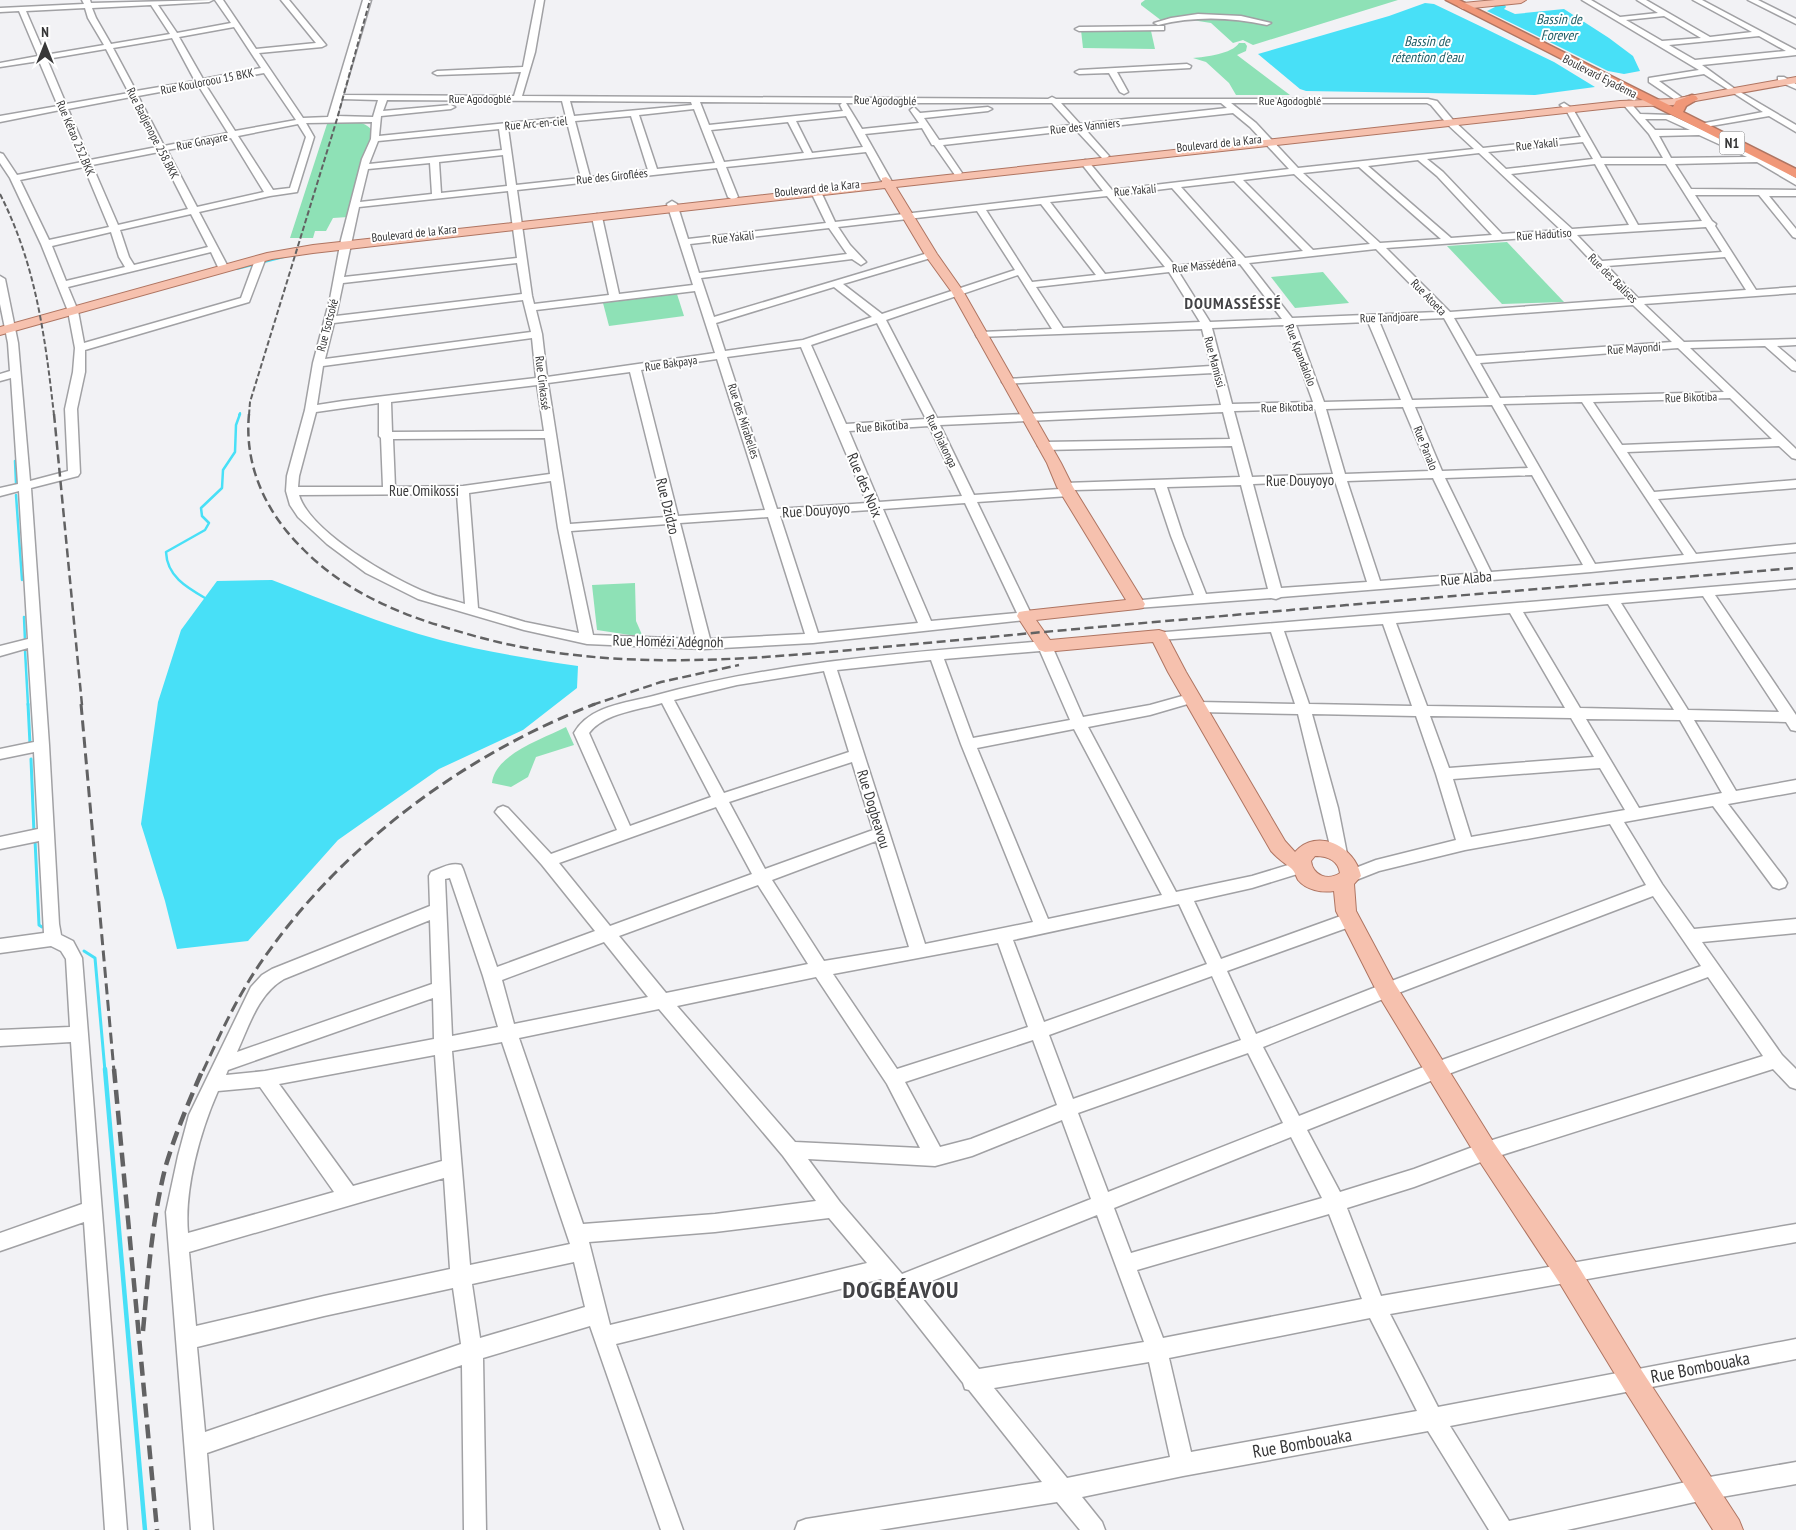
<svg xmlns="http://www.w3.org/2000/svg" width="1796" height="1530" font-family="'PT Sans Narrow',sans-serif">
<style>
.green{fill:#8ee1b6}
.water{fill:#48e0f7}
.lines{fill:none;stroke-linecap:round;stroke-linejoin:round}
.stream-far3{stroke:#48e0f7;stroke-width:2}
.stream-far2{stroke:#48e0f7;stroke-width:2.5}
.stream-far1{stroke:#48e0f7;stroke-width:3}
.stream{stroke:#48e0f7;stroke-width:4.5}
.minor-casing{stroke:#a1a1a4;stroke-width:3}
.major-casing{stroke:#af7562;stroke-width:2}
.highway-casing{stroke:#af7562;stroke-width:3}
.minor{fill:#fff;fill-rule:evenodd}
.major{fill:#f6c1ae;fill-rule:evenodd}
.highway{fill:#f09778;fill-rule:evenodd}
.rail-far3{stroke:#626263;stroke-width:2;stroke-dasharray:5.5 2.5;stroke-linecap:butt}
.rail-far2{stroke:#626263;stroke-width:2.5;stroke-dasharray:9 4.5;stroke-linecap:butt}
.rail-far1{stroke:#626263;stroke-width:3;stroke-dasharray:11 5.5;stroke-linecap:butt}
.rail{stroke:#626263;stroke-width:4.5;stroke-dasharray:14 7;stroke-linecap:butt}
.labels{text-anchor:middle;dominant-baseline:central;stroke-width:4;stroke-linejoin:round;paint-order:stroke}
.far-street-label{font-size:12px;fill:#373738;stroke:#fff}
.far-water-label{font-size:14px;font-style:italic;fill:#1e5c65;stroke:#fff}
.shield{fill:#fff;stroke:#737374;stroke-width:1}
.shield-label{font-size:14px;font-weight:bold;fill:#373738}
.street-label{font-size:15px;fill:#373738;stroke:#fff}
.far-district-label{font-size:16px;font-weight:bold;letter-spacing:1px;fill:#434346;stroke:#fff}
.near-street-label{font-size:18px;fill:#373738;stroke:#fff}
.near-district-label{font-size:24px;font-weight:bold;letter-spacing:1px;fill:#434346;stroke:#fff}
</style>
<rect width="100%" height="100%" fill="#f2f2f5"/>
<!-- green -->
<g class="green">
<path d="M1145 0H1398L1253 45 1243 40 1233 43 1211 23 1192 20 1162 21 1141 5V3Z"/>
<path d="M1081 30 1151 31 1155 49 1083 48Z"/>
<path d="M1239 43H1245L1247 46 1246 51 1237 55 1290 95H1236L1229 83 1206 62 1193 58C1205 57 1232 54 1239 43Z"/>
<path d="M328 121C341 121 361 118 371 129L372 138 348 217 333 218 326 231H315L313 238H290Z"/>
<path d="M1507 242 1564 302 1502 304 1447 246Z"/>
<path d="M1323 272 1349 303 1295 308 1271 277Z"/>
<path d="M677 294 684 316 609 326 603 303Z"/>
<path d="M635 583 636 621 643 637 597 630 592 585Z"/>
<path d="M566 727 574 745 536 757 528 777 511 787 492 783C495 754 543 739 566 727Z"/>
</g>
<!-- water -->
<g class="water">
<path d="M1425 3 1434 4 1482 27 1554 62 1595 87 1535 95 1306 91 1300 89 1258 54 1389 16Z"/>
<path d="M1493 5H1505L1506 7 1504 9 1515 14 1564 9 1609 38 1633 56 1640 71 1624 74 1608 71 1487 11 1495 7Z"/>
<path d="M272 580C327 601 383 625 440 640 486 652 532 659 578 666L577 688 523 730 439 769 338 840 248 941 177 949 165 901 141 824 158 702 181 630 217 581Z"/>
</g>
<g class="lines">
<!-- stream-far3 -->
<g class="stream-far3">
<path d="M237 269 284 257"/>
<path d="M239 415 240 413"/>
</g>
<!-- stream-far2 -->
<g class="stream-far2">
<path d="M15 461 16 483"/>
<path d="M16 495 22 580"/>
<path d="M205 598C186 587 167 576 166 552L205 530 209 523 202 516 201 508 222 488 223 470 235 452 236 425 240 414"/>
<path d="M24 617 25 641"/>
<path d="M25 650 28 705"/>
</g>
<!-- stream-far1 -->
<g class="stream-far1">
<path d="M28 704 30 744"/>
<path d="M31 759 34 833"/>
<path d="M35 840 39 925 42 927"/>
<path d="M84 951 95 958 105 1071"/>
</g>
<!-- stream -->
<path class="stream" d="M105 1069 145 1530"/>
<!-- minor casing -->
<g class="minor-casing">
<g id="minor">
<path d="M82 0H90L91 3 213 0 209 2 158 5 177 33 231 23 215 0H223L256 49 316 43 281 0H289L326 45 322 47 259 53 303 118 328 117 363 0H371L343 95 514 96 521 72 437 75 433 73 437 71 523 67 536 0H544L535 52 522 96 1048 99 1052 97 1056 99H1428L1437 101 1453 120 1483 148 1581 137 1566 110 1560 105 1564 103 1573 109 1601 158H1663L1649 134 1622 103 1629 101 1640 114 1671 115 1760 157H1767V161L1796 178V185L1757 162 1675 164 1691 189 1796 190V196H1769L1796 229V238L1793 237 1759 195H1695L1712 221 1716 224 1715 226 1756 290 1796 287V293L1644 304 1684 342 1796 339V345L1777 346 1796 362V371L1792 370 1765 346 1690 348 1796 449V459L1792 458 1779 446 1627 452 1654 492 1796 480V488L1658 499 1696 554 1796 544V552L1591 572 1281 597 1276 599 1271 598 1137 608 1130 604 1132 601 1194 595 1171 536 1155 488 1074 490 1073 495 1069 496 977 502 1032 616 1030 619 1025 620 813 643 704 649 587 644 524 630 418 599 366 573 327 544 298 517 290 505 286 491 287 476 305 410 313 363 330 299 341 240 362 159 371 139 372 122 306 123 314 137 297 192 270 196 199 212 227 265 226 267H218L211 252 68 287 78 311 84 343 241 298 255 260 260 257 265 260 249 302 85 350V372L77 409 80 473 78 476 31 488 49 745 59 924 61 935 73 941 82 958 127 1530H105L84 1222 0 1251V1233L82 1204 71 1042 0 1046V1030L70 1027 66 959 61 951 51 946 0 953V939L44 933 39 841 0 849V837L38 829 34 752 0 759V749L34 742 28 648 0 656V646L28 639 19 491 0 496V488L18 484 11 378 0 381V374L10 371 8 343 0 304V276L5 279 18 343 30 481 68 471 65 409 73 372 75 348 68 311 41 244 10 178 0 163V153L3 154 17 175 82 162 60 110 0 122V116L58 106 39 61 0 67V63L38 56 19 11 0 12V8L84 4ZM151 5 170 34 111 44 96 18 92 8ZM85 8 88 18 104 45 45 55 26 11ZM234 27 261 68 203 79 179 37ZM172 38 195 81 136 91 113 48ZM106 49 129 93 66 104 47 59ZM264 73 296 120 235 131 205 84ZM198 85 228 133 164 146 138 96ZM131 97 157 147 90 160 68 109ZM342 99 378 100 373 117 337 116ZM387 100 562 101 566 117 379 136 381 116 451 109 455 107 451 105 383 111ZM570 101 691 102 692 105 574 116ZM700 102 842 103 840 105 843 111 709 125ZM846 103H1052L1072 125 939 140 924 118 988 111 992 109 988 107 920 113 914 107 910 110 919 123 862 129ZM1061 103H1221L1227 108 1080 124ZM1231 103H1427L1431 105 1447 124 1474 149 1298 168 1256 123ZM694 109 715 163 657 169 639 115ZM1233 113 1250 127 1289 169 1112 190 1088 161 1085 160 1081 163 1103 191 835 222 821 192 816 189 811 192 826 223 688 239 677 204 672 201 667 204 693 285 619 294 602 217 597 214 592 217 609 295 534 304 532 296 517 190 717 168 728 197 733 200 738 197 726 167 866 152 881 180 886 183 891 180 865 134 922 128 932 145H934L955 175 958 176 962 173 943 145 1076 130 1102 158 1105 159 1109 156 1085 129ZM631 116 648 170 590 177 575 121ZM846 116 863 147 812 153 796 121ZM1645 119H1666L1690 130H1655ZM567 122 581 178 516 185 508 128ZM788 122 804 153 724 162 711 130ZM298 124 306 137 290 188 273 190 238 136ZM499 129 502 150 369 164 378 141ZM1699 135 1747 157 1671 158 1659 136ZM231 138 264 192 197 207 167 150ZM1583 142 1593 159 1506 169 1488 152ZM159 152 188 209 118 225 92 165ZM1479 153 1561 230 1502 234 1443 172 1427 159ZM503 155 507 186 441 193 439 162ZM1418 160 1437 176 1492 235 1451 238 1368 166ZM430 163 432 194 360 202 368 169ZM1595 164 1629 225 1572 229 1511 174ZM1604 164H1666L1702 221 1638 225ZM84 167 109 227 49 240 20 180ZM1359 167 1441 239 1380 243 1303 173ZM1294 174 1370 244 1313 250 1243 180ZM1234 181 1303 251 1245 258 1181 187ZM1172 188 1235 259 1175 266 1116 195ZM508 191 517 258 344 277 359 207ZM1107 196 1165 267 1105 274 1050 202ZM1041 204 1096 275 1032 282 986 210ZM977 211 1015 270 882 314 843 284 934 257V253H928L714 317 701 278 852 259 861 265 866 262 850 245 838 227ZM191 214 208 247 134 265 129 257 120 230ZM1706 227 1722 252 1602 261 1577 235ZM829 228 847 254 699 273 690 244ZM111 232 119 257 125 267 66 281 52 246ZM1567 235 1627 299 1450 312 1386 248ZM1376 249 1438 312 1292 318 1249 263ZM1725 257 1746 290 1638 298 1607 266ZM517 263 522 294 336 316 343 283ZM1240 264 1282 319 1210 322 1178 271ZM1169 272 1200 322 1063 328 1036 287ZM1018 275 1052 329 981 332 976 335 977 337 1202 329 1211 366 1008 379 1002 382 1004 384 1213 373 1221 405 937 418 886 320ZM834 287 872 317 803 340 725 351 716 323ZM695 291 715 353 547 377 542 334 536 310ZM523 300 531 332 325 359 334 323ZM1633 305 1672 342 1476 356 1454 318ZM1444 318 1489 398 1412 400 1379 321ZM1368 322 1401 400 1324 402 1296 325ZM877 323 926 419 846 424 811 345ZM1285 325 1313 402 1232 404 1212 328ZM532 338 536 378 343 401 317 405 323 366ZM801 347 867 503 777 509 727 357ZM1678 348 1724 392 1500 398 1480 363ZM717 359 765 510 678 516 641 370ZM630 372 666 517 570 524 548 383ZM537 385 544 431 392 432 391 402ZM1730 398 1772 439 1622 445 1593 402ZM1582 402 1684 555 1595 564 1503 404ZM379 403V436L381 438 383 487H298L299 476 316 412ZM1492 405 1528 468 1442 471 1415 407ZM1403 407 1430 471 1345 474 1326 409ZM1315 409 1333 474 1252 477 1234 411ZM1223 412 1230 439 1044 442 1038 446 1044 450 1232 446 1240 477 1065 483 1061 484 1059 487 1060 489 974 495 940 425ZM929 426 962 496 879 502 849 431ZM545 438 550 474 463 486 395 487 393 439ZM1532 475 1583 565 1491 572 1445 478ZM1433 478 1479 573 1380 581 1347 481ZM551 481 558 528 579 633 525 622 478 608 469 493ZM1335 481 1367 582 1281 588 1253 484ZM1241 485 1268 589 1206 594 1183 536 1167 487ZM457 494 465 604C453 600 440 598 428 593 392 579 310 532 299 495ZM965 503 1017 613 931 621 883 509ZM870 510 918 623 818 633 780 516ZM768 517 805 634 710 639 680 523ZM668 524 696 639 593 635 571 531Z"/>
<path d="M1582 0H1591L1620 17 1658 13 1637 0H1646L1710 37 1752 32 1693 0H1702L1796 50V55L1702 65 1735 89 1796 125V132L1769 116 1705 127V123L1763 112 1704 74 1659 81 1681 97 1674 99 1649 82V78L1699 70ZM1664 16 1701 38 1662 41 1626 20ZM1759 36 1786 51 1695 60 1669 45Z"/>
<path d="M1748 0H1758L1796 19V24Z"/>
<path d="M1198 14 1241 16 1271 23 1267 25C1230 17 1195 16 1158 25L1154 23 1171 18Z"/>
<path d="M1161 26H1164V30L1079 31 1075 29 1079 27Z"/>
<path d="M1187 64 1191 66 1190 68 1117 72 1128 92 1124 94 1120 92 1109 73 1079 74 1075 72 1079 70Z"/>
<path d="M1778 77H1784L1796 84V89L1778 81Z"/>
<path d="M1796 580V588L1715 595 1796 715V731L1791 730 1786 722 1694 720 1736 791 1796 780V792L1728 804 1785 879 1787 883 1785 887 1779 889 1773 887 1713 806 1624 822 1662 884 1694 929 1796 919V933L1702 942 1782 1055 1796 1069V1089L1790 1087 1773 1069 1486 1160 1414 1187 1347 1208 1381 1296 1796 1224V1242L1390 1314 1438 1407 1796 1339V1359L1450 1426 1509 1521 1704 1478 1796 1462V1484L1704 1500 1567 1530H1489L1428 1431 1183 1476 1082 1497 1102 1522 1105 1530H1080L1057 1502 879 1530H795L798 1522 806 1519 1042 1482 969 1390 965 1389 963 1383 881 1279 616 1344 683 1530H661L590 1326 483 1358 486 1530H464L462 1365 207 1453 213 1530H191L166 1212 178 1156 189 1115 251 987 262 975 272 969 430 906 429 876 431 872C441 868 451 862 461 865L463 869 497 967 595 931 542 865 495 812 498 808 503 806 508 808 551 854 617 830 574 733C589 706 626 703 653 696 780 661 913 652 1045 641L1050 643 1052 646 1083 717 1150 705 1193 693 1198 695 1200 698 1198 701 1150 715 1088 727 1176 892 1252 876 1301 861 1307 863 1309 867 1307 871 1252 888 1194 901 1221 959 1349 913 1355 915 1357 920 1355 925 1227 971 1256 1034 1381 985 1646 885 1610 824 1465 850 1379 871 1351 882 1345 880 1343 876 1345 872 1376 860 1456 840 1436 774 1416 716 1312 714 1338 808 1347 854 1345 858 1339 860 1333 858 1298 714 1199 712 1194 711 1192 707 1194 703 1199 702 1295 704 1271 632 1159 640 1154 639 1152 636 1154 633ZM1703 596 1779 712 1688 710 1621 603ZM1608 604 1674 710 1580 708 1523 612ZM1510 613 1565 708 1427 706 1396 623ZM1383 624 1412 706 1309 704 1284 631ZM1040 651 1070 720 973 738 944 659ZM931 660 961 744 1033 922 925 944 837 670ZM824 671 849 752 724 793 674 700 737 685ZM662 703 711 797 630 826 589 733C604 713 639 710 662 703ZM1430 716 1571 718 1594 757 1449 768ZM1586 719 1680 720 1722 793 1639 808ZM1074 729 1162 895 1048 919 977 748ZM852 762 873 830 765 869 729 802ZM1600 768 1625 810 1471 837 1453 779ZM716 807 752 874 610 926 559 863ZM876 841 909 947 824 961 772 880ZM450 878 483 976 498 1027 452 1036 445 879ZM758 885 808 964 666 993 619 936ZM1653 896 1701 966 1431 1064 1299 1116 1263 1047 1393 995ZM1179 904 1207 964 1044 1022 1013 940ZM430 920 432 984 237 1052C249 1026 258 994 284 979ZM604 942 648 997 514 1024 502 980ZM998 943 1028 1027 897 1069 833 974ZM1212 976 1241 1040 1073 1099 1049 1035ZM816 977 887 1084 920 1148 795 1142 677 1006ZM1708 977 1763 1056 1486 1142 1414 1169 1340 1192 1307 1130 1443 1076ZM433 998 434 1039 265 1071 226 1075 228 1070ZM659 1009 783 1156 816 1201 715 1214 583 1224 519 1038ZM1033 1040 1057 1105 971 1139 940 1147 905 1082ZM502 1042 570 1244 470 1265 452 1051ZM1248 1053 1283 1123 1108 1192 1078 1113ZM435 1055 442 1161 353 1186 279 1084ZM260 1087 334 1192 188 1233C184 1189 200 1132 218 1091ZM1062 1120 1091 1199 902 1274 840 1202 808 1159 935 1166 972 1156ZM1291 1137 1322 1198 1131 1253 1114 1208ZM444 1178 450 1269 324 1296 196 1326 189 1252ZM1329 1214 1362 1299 1163 1338 1137 1270ZM1097 1215 1144 1342 979 1369 914 1288ZM829 1218 867 1263 610 1325 589 1242 715 1232ZM574 1262 585 1307 480 1338 472 1284ZM453 1288 461 1344 205 1432 197 1347 324 1316ZM1370 1318 1417 1411 1191 1452 1169 1358ZM1149 1362 1170 1457 1067 1478 994 1388Z"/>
</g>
</g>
<!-- major casing -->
<g class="major-casing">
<g id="major">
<path d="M1495 0H1526L1521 3 1463 9 1458 6 1463 3Z"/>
<path d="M1796 77V83L1673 105 1620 107 896 187 937 254 963 291 1061 463 1073 487 1145 604 1143 608 1137 609 1036 620 1050 640 1159 630 1165 632 1186 672 1285 841 1295 852C1317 827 1355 846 1361 876L1354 884 1356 911 1395 984 1494 1143 1577 1264 1642 1371 1739 1520 1743 1530H1713L1624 1389 1559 1282 1478 1159 1379 996 1336 911 1334 891C1322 893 1306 890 1298 880 1296 876 1295 872 1292 869 1285 863 1279 860 1271 851L1168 672 1153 642 1045 652 1039 650 1017 616 1019 612 1025 611 1126 600 1057 487 1047 463 951 291 925 255 885 188 313 253 272 259 0 335V327L267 253 313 245 882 182V178L886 177 892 181 1620 101 1673 99ZM1315 856C1327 856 1338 860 1340 873 1328 881 1313 876 1311 861Z"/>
</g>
</g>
<!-- highway casing -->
<g class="highway-casing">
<path id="highway" d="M1446 0H1459L1673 107 1676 101 1692 95 1696 96 1698 99 1686 106 1683 112 1796 169V178Z"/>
</g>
<!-- minor -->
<use href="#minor" class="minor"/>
<!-- major -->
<use href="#major" class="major"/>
<!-- highway -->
<use href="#highway" class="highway"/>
<!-- rail-far3 -->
<g class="rail-far3">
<path d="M0 194C36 265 45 336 54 415"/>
<path d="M249 415 250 402 337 119 370 0"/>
</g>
<!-- rail-far2 -->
<g class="rail-far2">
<path d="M54 414 82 705"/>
<path d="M249 414C244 466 266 513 303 549 340 587 391 611 441 626 473 636 505 645 539 650 663 671 792 655 916 644 1011 635 1106 626 1201 618 1399 600 1598 584 1796 568"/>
<path d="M592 705 661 682 739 665"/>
</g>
<!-- rail-far1 -->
<g class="rail-far1">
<path d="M81 704 114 1071"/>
<path d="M203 1071C221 1032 239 993 264 958 344 843 466 754 595 704"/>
</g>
<!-- rail -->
<g class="rail">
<path d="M114 1069 157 1530"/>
<path d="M143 1331C148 1276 152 1219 166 1165 176 1132 189 1101 203 1069"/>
</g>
</g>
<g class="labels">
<!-- far-street labels -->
<g class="far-street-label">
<text transform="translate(1600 76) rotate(27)">Boulevard Eyadema</text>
<text transform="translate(207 81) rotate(-11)">Rue Kouloroou 15 BKK</text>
<text x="480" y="98">Rue Agodogblé</text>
<text transform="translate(885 100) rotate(1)">Rue Agodogblé</text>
<text x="1290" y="100">Rue Agodogblé</text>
<text transform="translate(536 123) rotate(-5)">Rue Arc-en-ciel</text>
<text transform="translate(1085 126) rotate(-6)">Rue des Vanniers</text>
<text transform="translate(153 133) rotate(63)">Rue Badjenope 258.BKK</text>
<text transform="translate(76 138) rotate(67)">Rue Kétao 252.BKK</text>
<text transform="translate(202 141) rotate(-11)">Rue Gnayare</text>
<text transform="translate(1219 143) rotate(-6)">Boulevard de la Kara</text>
<text transform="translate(1537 144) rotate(-6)">Rue Yakali</text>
<text transform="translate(612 176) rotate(-6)">Rue des Giroflées</text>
<text transform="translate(817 188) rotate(-6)">Boulevard de la Kara</text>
<text transform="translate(1135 190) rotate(-5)">Rue Yakali</text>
<text transform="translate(414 233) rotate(-6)">Boulevard de la Kara</text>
<text transform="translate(1544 234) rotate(-4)">Rue Hadutiso</text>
<text transform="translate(733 237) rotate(-6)">Rue Yakali</text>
<text transform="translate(1204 265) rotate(-6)">Rue Massédéna</text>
<text transform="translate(1613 278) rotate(45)">Rue des Balises</text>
<text transform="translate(1429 297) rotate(46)">Rue Atoeta</text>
<text transform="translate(1389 317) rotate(-2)">Rue Tandjoare</text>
<text transform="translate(327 325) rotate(-75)">Rue Tsotsoké</text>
<text transform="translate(1634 348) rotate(-4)">Rue Mayondi</text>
<text transform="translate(1301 355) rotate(69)">Rue Kpandalolo</text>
<text transform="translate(1215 362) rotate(75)">Rue Mamissi</text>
<text transform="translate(671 363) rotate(-8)">Rue Bakpaya</text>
<text transform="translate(543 383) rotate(83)">Rue Cinkassé</text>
<text transform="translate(1691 397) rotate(-2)">Rue Bikotiba</text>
<text transform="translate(1287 407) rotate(-2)">Rue Bikotiba</text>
<text transform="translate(744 421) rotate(72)">Rue des Mirabelles</text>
<text transform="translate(882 426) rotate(-4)">Rue Bikotiba</text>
<text transform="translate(942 441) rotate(64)">Rue Diakonga</text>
<text transform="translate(1426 448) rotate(68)">Rue Panalo</text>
</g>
<!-- far-water labels -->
<g class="far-water-label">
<text x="1559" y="19">Bassin de<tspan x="1559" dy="16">Forever</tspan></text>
<text x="1427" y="41">Bassin de<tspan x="1427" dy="16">rétention d'eau</tspan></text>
</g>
<!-- shield labels -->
<rect class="shield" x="1719.5" y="131.5" width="25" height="23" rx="4"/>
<g class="shield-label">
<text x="1732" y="143">N1</text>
</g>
<!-- street labels -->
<g class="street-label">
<text transform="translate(1300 480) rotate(-1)">Rue Douyoyo</text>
<text transform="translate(865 485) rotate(67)">Rue des Noix</text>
<text x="424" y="490">Rue Omikossi</text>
<text transform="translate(668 506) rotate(76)">Rue Dzidzo</text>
<text transform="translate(816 510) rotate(-4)">Rue Douyoyo</text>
<text transform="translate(1466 578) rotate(-5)">Rue Alaba</text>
<text transform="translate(668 641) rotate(1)">Rue Homézi Adégnoh</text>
<text transform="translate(874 809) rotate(73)">Rue Dogbeavou</text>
</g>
<!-- far-district labels -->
<g class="far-district-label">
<text x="1233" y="303">DOUMASSÉSSÉ</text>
</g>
<!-- near-street labels -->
<g class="near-street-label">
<text transform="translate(1700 1367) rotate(-11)">Rue Bombouaka</text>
<text transform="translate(1302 1443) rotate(-10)">Rue Bombouaka</text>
</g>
<!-- near-district labels -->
<g class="near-district-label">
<text x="901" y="1289">DOGBÉAVOU</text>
</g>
</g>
<!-- north arrow -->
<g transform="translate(45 45)" stroke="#ffffff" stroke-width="4" paint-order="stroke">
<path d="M0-4L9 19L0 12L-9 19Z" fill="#373738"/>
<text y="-8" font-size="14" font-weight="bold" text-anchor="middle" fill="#373738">N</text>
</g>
</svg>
